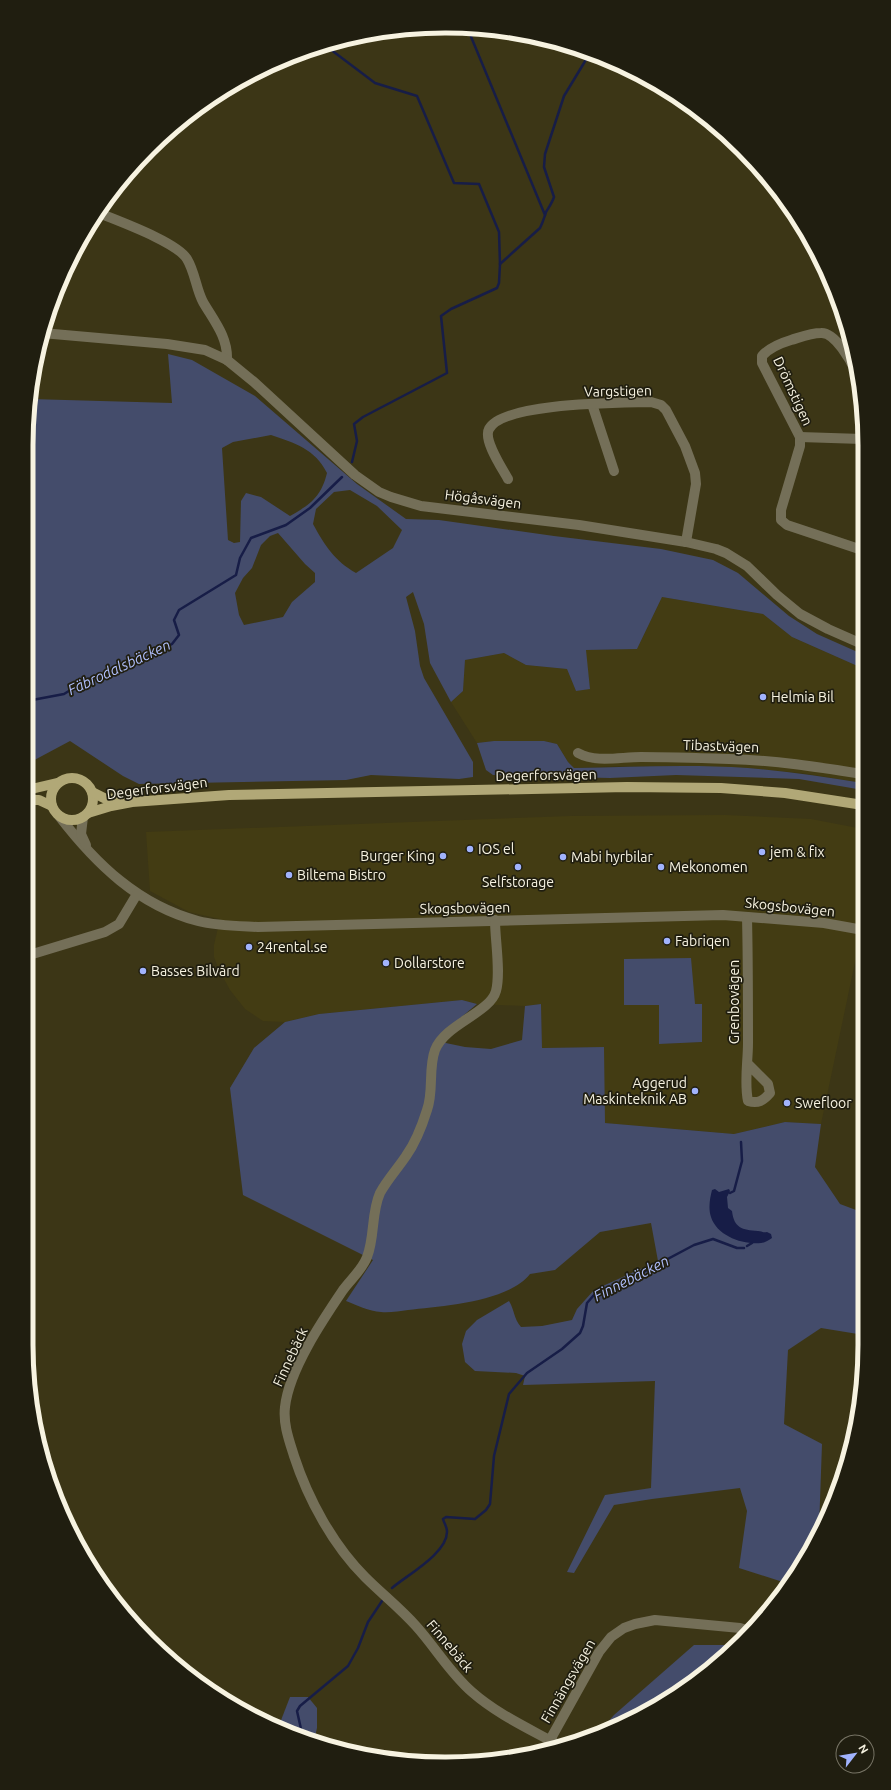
<svg xmlns="http://www.w3.org/2000/svg" width="891" height="1790" font-family="Ubuntu,sans-serif">
<style>
.built{fill:#433c13;fill-rule:evenodd}
.green{fill:#444c6b;fill-rule:evenodd}
.water{fill:#171d47}
.lines{fill:none;stroke-linecap:round;stroke-linejoin:round}
.stream{stroke:#171d47;stroke-width:2.5}
.minor{stroke:#746f58;stroke-width:10}
.major{stroke:#b1a877;stroke-width:10}
.poi-dot{fill:#a1b3fd;stroke:#201e10;stroke-width:1.5}
.labels{text-anchor:middle;dominant-baseline:central;stroke-width:3.5;stroke-linejoin:round;paint-order:stroke}
.street-label{font-size:14px;fill:#f7f3e1;stroke:#201e10}
.poi-label{font-size:14px;fill:#f7f3e1;stroke:#201e10;text-anchor:start}
.water-label{font-size:15px;font-style:italic;fill:#afbefb;stroke:#201e10}
.rim{fill:none;stroke:#f7f3e1;stroke-width:5}
</style>
<rect width="100%" height="100%" fill="#3c3616"/>
<!-- built -->
<g class="built">
<path d="M662 597 763 614 792 637 862 668 863 783 802 773 746 768 617 766 574 768 568 762 557 744 544 741H494L477 743 451 702 463 691 465 660 504 653 526 665 567 669 576 691 590 688 585 650 637 649Z"/>
<path d="M725 815 811 819 863 829V924L821 1124 785 1122 734 1134 604 1123V1047L542 1048 541 1004 525 1006 477 1004 462 1000 319 1014 285 1022 263 1021 245 1009 230 990 219 970 214 957V945L220 919 189 912 150 891 146 832 571 816ZM702 1004V1042L659 1044V1005Z"/>
</g>
<!-- green -->
<g class="green">
<path d="M168 354 192 360 255 396 357 484 406 519 439 520 554 536 661 549 713 560 738 573 789 616 817 634 862 654V668L792 637 763 614 662 597 637 649 586 650 590 689 576 691 567 669 526 665 504 653 465 660 463 691 451 702 430 663 424 624 413 592 406 597 415 631 420 666 424 678 473 762V777L459 779 371 775 346 780 139 784 123 776 70 741 27 764V418L30 399 172 403ZM271 435C295 443 315 449 327 473 321 497 311 504 290 516L261 497 246 493 241 501 240 542 234 543 228 540 222 448 233 442ZM350 490 377 506 402 530 393 548 356 573C335 561 325 546 313 524L316 509 334 492ZM278 533 305 564 315 573V582L292 602 283 617 244 625 239 615 235 593 243 578 252 568 261 545 270 536Z"/>
<path d="M494 741H544L557 744 568 762 574 768C632 767 690 764 748 768 786 771 824 777 863 783V790L799 779 676 775 610 778 493 775 486 770 477 743Z"/>
<path d="M691 958 695 1004H702V1042L659 1044V1005H624V959Z"/>
<path d="M462 1000 477 1004 446 1030 441 1042 465 1047 491 1049 522 1040 525 1006 541 1004 542 1048 604 1047 605 1123 734 1134 785 1122 821 1124 815 1167 840 1204 864 1213V1335L821 1328 788 1350 784 1424 822 1444 819 1529H822L789 1584 739 1568 747 1511 740 1488 652 1499 614 1505 574 1573 567 1572 605 1495 651 1488 655 1381 523 1385 525 1376 516 1373 475 1371 465 1362 462 1344 466 1331 477 1320 509 1301C515 1311 513 1317 521 1327L542 1326 572 1320 577 1309 594 1290 658 1261 651 1223 600 1232 555 1270 530 1274C508 1302 442 1306 408 1310 400 1311 389 1313 381 1312 369 1311 356 1305 346 1301L373 1260 243 1195 230 1088 254 1048 285 1022 319 1014Z"/>
<path d="M694 1645H738L701 1677 631 1721 598 1733 614 1715Z"/>
<path d="M290 1697H308L317 1708V1728L314 1741 278 1728Z"/>
</g>
<!-- water -->
<path class="water" d="M715 1189 719 1192 729 1189 730 1191 727 1197 728 1208 732 1211C734 1228 742 1230 758 1231 762 1231 763 1233 767 1232L771 1234 772 1238C769 1240 764 1243 761 1243 743 1245 717 1236 711 1217 708 1208 710 1198 712 1190Z"/>
<g class="lines">
<!-- stream -->
<g class="stream">
<path d="M467 27 545 215"/>
<path d="M321 46H326L375 83 417 96 454 183 479 184 499 232 500 264 499 283 497 288 451 309 441 316 447 373 363 417 354 424 357 441 352 462"/>
<path d="M500 264 540 228C543 222 544 218 546 212 549 207 552 203 554 197L544 167 545 154 564 96 587 58 591 54"/>
<path d="M27 701 64 694 88 679 111 674 136 664 172 644 179 635 174 620 179 610 236 575 240 558 251 538 286 525 310 508 342 477"/>
<path d="M730 1193 734 1191 742 1161 741 1142"/>
<path d="M747 1246 752 1243"/>
<path d="M392 1588C407 1575 448 1553 447 1531 447 1527 444 1523 443 1519L446 1517 475 1519 486 1510 490 1504 494 1456 509 1394 527 1373 562 1349 580 1333 583 1326 587 1303 594 1295 615 1287 694 1245 713 1239 737 1248H744"/>
<path d="M297 1736 301 1729 297 1711 300 1706 348 1666 358 1648 368 1622 382 1601"/>
</g>
<!-- minor -->
<g class="minor">
<path d="M99 213C118 221 177 242 187 259 195 272 196 289 203 302 214 321 228 337 227 360"/>
<path d="M42 333 167 344 205 350 227 360 254 382 355 475 379 492 391 497 421 506 579 525 686 542 716 549 726 553 747 566 777 595 800 614 828 629 862 644"/>
<path d="M856 372C851 361 835 332 821 333 811 333 801 337 791 340 781 343 769 348 762 356V363L800 437V446L781 510V520L787 525 862 550"/>
<path d="M592 404 614 471"/>
<path d="M800 437 862 439"/>
<path d="M508 479C502 468 483 440 489 429 503 402 622 403 651 402L661 405 666 410 685 446 695 473 696 484 686 542"/>
<path d="M578 753C596 763 620 757 641 757 670 757 700 758 729 759 774 760 818 767 862 774"/>
<path d="M59 816C96 864 138 905 198 921 217 926 238 926 258 927L723 915 824 923 863 930"/>
<path d="M83 817 81 834 86 845"/>
<path d="M747 917C748 959 748 1001 748 1043 748 1062 744 1082 748 1101 758 1104 763 1101 770 1093L768 1084 748 1064"/>
<path d="M495 920C495 940 501 973 496 991 490 1013 445 1024 435 1050 428 1069 434 1091 427 1110 422 1126 416 1142 406 1156 398 1168 387 1180 380 1193 371 1213 375 1237 367 1257 362 1270 351 1279 343 1290 322 1321 289 1370 285 1407 283 1424 289 1440 294 1456 308 1499 333 1545 365 1577 382 1594 400 1608 416 1626 435 1647 450 1673 472 1692 498 1715 532 1730 562 1747"/>
<path d="M26 956 105 932 119 924 137 894"/>
<path d="M550 1740 599 1652 611 1637 624 1628 635 1624 655 1620 740 1628 750 1631"/>
</g>
<!-- major -->
<g class="major">
<circle cx="72" cy="799" r="21"/>
<path d="M27 790 57 783"/>
<path d="M92 792 106 799 124 798"/>
<path d="M27 800H39L52 806"/>
<path d="M88 813 111 806 132 802 229 795 627 787 721 788 785 793 863 805"/>
</g>
</g>
<!-- markers -->
<g class="poi-dot">
<circle cx="763" cy="697" r="4"/>
<circle cx="470" cy="849" r="4"/>
<circle cx="762" cy="852" r="4"/>
<circle cx="443" cy="856" r="4"/>
<circle cx="563" cy="857" r="4"/>
<circle cx="518" cy="867" r="4"/>
<circle cx="661" cy="867" r="4"/>
<circle cx="289" cy="875" r="4"/>
<circle cx="667" cy="941" r="4"/>
<circle cx="249" cy="947" r="4"/>
<circle cx="386" cy="963" r="4"/>
<circle cx="143" cy="971" r="4"/>
<circle cx="695" cy="1091" r="4"/>
<circle cx="787" cy="1103" r="4"/>
</g>
<g class="labels">
<!-- street labels -->
<g class="street-label">
<text transform="translate(618 391) rotate(-1)">Vargstigen</text>
<text transform="translate(793 391) rotate(65)">Drömstigen</text>
<text transform="translate(483 499) rotate(7)">Högåsvägen</text>
<text transform="translate(721 746) rotate(2)">Tibastvägen</text>
<text transform="translate(546 775) rotate(-1)">Degerforsvägen</text>
<text transform="translate(157 788) rotate(-7)">Degerforsvägen</text>
<text transform="translate(790 907) rotate(6)">Skogsbovägen</text>
<text transform="translate(465 908) rotate(-1)">Skogsbovägen</text>
<text transform="translate(734 1002) rotate(-90)">Grenbovägen</text>
<text transform="translate(290 1357) rotate(-65)">Finnebäck</text>
<text transform="translate(450 1646) rotate(50)">Finnebäck</text>
<text transform="translate(568 1681) rotate(-60)">Finnängsvägen</text>
</g>
<!-- poi labels -->
<g class="poi-label">
<text x="771" y="697">Helmia Bil</text>
<text x="478" y="849">IOS el</text>
<text x="770" y="852">jem &amp; fix</text>
<text x="435" y="856" text-anchor="end">Burger King</text>
<text x="571" y="857">Mabi hyrbilar</text>
<text x="669" y="867">Mekonomen</text>
<text x="297" y="875">Biltema Bistro</text>
<text x="518" y="882" text-anchor="middle">Selfstorage</text>
<text x="675" y="941">Fabriqen</text>
<text x="257" y="947">24rental.se</text>
<text x="394" y="963">Dollarstore</text>
<text x="151" y="971">Basses Bilvård</text>
<text x="687" y="1083" text-anchor="end">Aggerud<tspan x="687" dy="16">Maskinteknik AB</tspan></text>
<text x="795" y="1103">Swefloor</text>
</g>
<!-- water labels -->
<g class="water-label">
<text transform="translate(119 667) rotate(-25)">Fäbrodalsbäcken</text>
<text transform="translate(631 1278) rotate(-27)">Finnebäcken</text>
</g>
</g>
<!-- crop -->
<path d="M0 0H891V1790H0ZM445 33H446A412 412 0 0 1 858 445V1345A412 412 0 0 1 446 1757H445A412 412 0 0 1 33 1345V445A412 412 0 0 1 445 33Z" fill="#201e10" fill-rule="evenodd"/>
<path class="rim" d="M445 33H446A412 412 0 0 1 858 445V1345A412 412 0 0 1 446 1757H445A412 412 0 0 1 33 1345V445A412 412 0 0 1 445 33Z"/>
<!-- north arrow -->
<g transform="translate(855 1754) rotate(59)"><circle r="19" fill="#201e10" stroke="#767364"/>
<path d="M0-3L7 15L0 10L-7 15Z" fill="#a1b3fd"/>
<text y="-6" font-size="11" font-weight="bold" text-anchor="middle" fill="#f7f3e1">N</text>
</g>
</svg>
